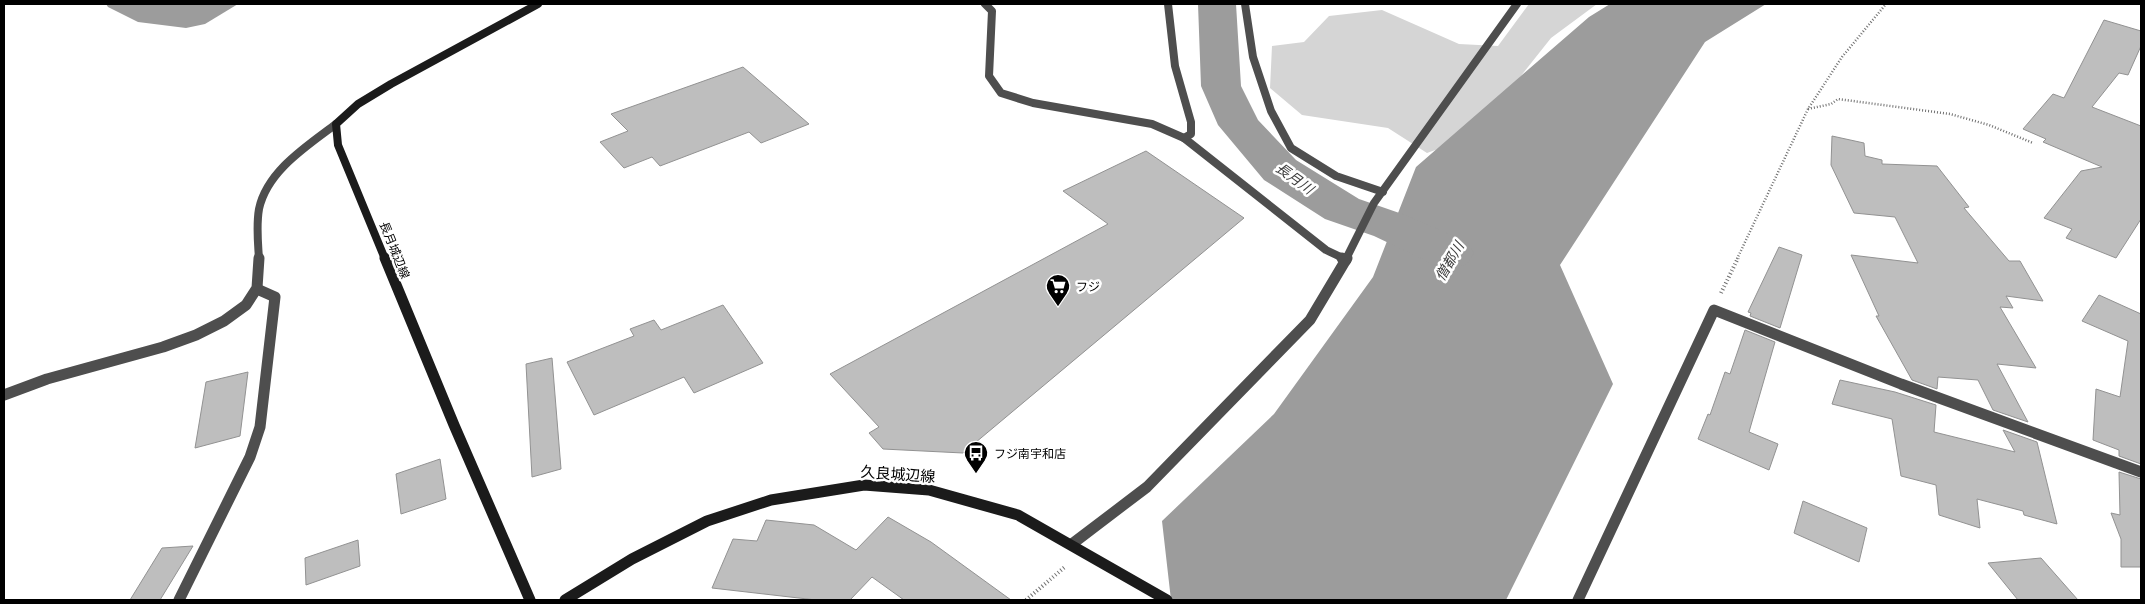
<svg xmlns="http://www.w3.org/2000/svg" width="2145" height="604" font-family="Manrope,'Noto Sans JP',sans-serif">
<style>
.green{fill:#d5d5d5}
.water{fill:#9c9c9c}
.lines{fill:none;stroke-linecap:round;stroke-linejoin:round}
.river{fill:#9c9c9c;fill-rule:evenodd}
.building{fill:#bebebe;stroke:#929292}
.path-far1{stroke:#707070;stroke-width:2.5;stroke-dasharray:1 2;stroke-linecap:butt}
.path{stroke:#707070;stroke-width:4;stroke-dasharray:1 2.5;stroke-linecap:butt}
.street-far1{stroke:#4e4e4e;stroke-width:8}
.street{stroke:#4e4e4e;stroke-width:11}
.secondary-far1{stroke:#1b1b1b;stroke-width:8}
.secondary{stroke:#1b1b1b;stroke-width:11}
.labels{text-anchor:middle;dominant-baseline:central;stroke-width:5;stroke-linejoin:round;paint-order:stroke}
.street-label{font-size:12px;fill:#000;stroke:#fff}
.poi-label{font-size:12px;fill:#000;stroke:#fff;text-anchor:start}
.water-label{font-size:14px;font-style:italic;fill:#3d3d3d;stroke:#fff}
.near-street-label{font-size:15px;fill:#000;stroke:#fff}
</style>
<rect width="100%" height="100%" fill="#fff"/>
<!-- green -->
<path class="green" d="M1529 4H1597L1551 38 1486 120 1452 144 1427 153 1388 128 1302 115 1270 88 1272 46 1304 42 1329 16 1382 10 1459 44 1498 46Z"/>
<!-- water -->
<g class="water">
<path d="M106 4H238L205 24 186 28 138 22 108 7Z"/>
<path d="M1610 4H1766L1705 42 1560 265 1613 384 1506 600H1171L1162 521 1274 414 1373 277 1416 167 1589 17Z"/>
</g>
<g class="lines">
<!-- river -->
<path class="river" d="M1198 4H1236L1241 86 1258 120 1296 160 1359 199 1408 216 1467 242 1474 253 1467 264 1450 269 1433 264 1374 236 1325 219 1264 180 1218 125 1201 86Z"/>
</g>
<!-- building -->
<g class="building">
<path d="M2104 20 2141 31V46L2128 75 2119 73 2092 107 2141 126V219L2116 258 2066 238 2072 229 2044 218 2081 171 2102 167 2043 142 2046 139 2023 129 2053 94 2064 98Z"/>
<path d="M743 67 809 124 761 143 749 132 660 166 652 157 624 168 600 142 628 131 611 114Z"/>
<path d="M1832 136 1864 143 1865 156 1882 160V164L1937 166 1969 207 1964 208 2009 261H2020L2043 301 2006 296 2013 308 2000 307 2036 368 1997 364 2028 422 1993 410 1978 380 1938 377 1937 389 1912 380 1876 316H1879L1851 255 1918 263 1895 217 1854 213 1831 165Z"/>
<path d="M1146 151 1244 218 963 453 883 449 869 433 879 427 830 374 1108 224 1063 191Z"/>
<path d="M1779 247 1802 255 1780 328 1750 316 1751 313 1748 312Z"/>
<path d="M2099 295 2141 314V464L2119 456V450L2093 440 2096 389 2120 397 2128 341 2082 321Z"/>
<path d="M723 305 763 363 694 393 684 377 594 415 567 362 634 336 630 329 654 320 661 330Z"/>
<path d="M1745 330 1775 342 1749 432 1778 444 1769 470 1698 439 1708 414 1710 415 1725 372 1730 374Z"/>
<path d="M552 358 561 469 532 477 526 364Z"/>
<path d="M248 372 240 436 195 448 206 382Z"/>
<path d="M1840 380 1895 392 1936 405 1934 432 2015 452 2003 430 2037 442 2057 524 2024 515 2023 511 1977 499 1980 528 1939 515 1936 485 1901 476 1892 419 1832 404Z"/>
<path d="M440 459 446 499 401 514 396 474Z"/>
<path d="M2119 472 2141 479V567H2121V539L2111 513 2120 515Z"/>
<path d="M1803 501 1867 528 1859 562 1794 533Z"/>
<path d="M888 517 931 542 1011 600H904L872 577 850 600H816L712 588 733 539 757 541 766 520 814 525 856 550Z"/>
<path d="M358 540 360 566 306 585 305 558Z"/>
<path d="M193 546 160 600H130L162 548Z"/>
<path d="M2041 558 2078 600H2018L1988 563Z"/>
</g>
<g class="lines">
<!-- path-far1 -->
<g class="path-far1">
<path d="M1808 109 1831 104 1838 99 1950 114 1989 125 2033 143"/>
<path d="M1737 259 1808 109 1842 57 1886 4"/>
</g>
<!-- path -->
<g class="path">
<path d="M1721 293 1738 258"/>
<path d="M1026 600 1066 566"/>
</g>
<!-- street-far1 -->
<g class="street-far1">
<path d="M985 4 992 11 989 76 1001 93 1033 103 1152 124 1184 138 1326 250 1345 259"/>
<path d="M1168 4 1175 66 1191 122V134L1184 138"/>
<path d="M1245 4 1253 57 1271 111 1291 148 1336 176 1383 192"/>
<path d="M259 259C258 242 256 226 259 209 267 171 307 146 336 124"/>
<path d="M1346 259 1374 203 1517 4"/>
</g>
<!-- street -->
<g class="street">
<path d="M1342 258 1346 260"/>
<path d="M4 395 47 379 163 347 196 335 224 321 246 305 257 288 259 258"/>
<path d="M1072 544 1147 487 1310 320 1347 258"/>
<path d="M179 600 250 457 260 427 275 297 257 289"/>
<path d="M1578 600 1714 310 1901 384 2141 472"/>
</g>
<!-- secondary-far1 -->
<path class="secondary-far1" d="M385 259 338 145 336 124 358 104 391 84 538 4"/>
<!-- secondary -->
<g class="secondary">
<path d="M385 258 454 425 530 600"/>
<path d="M565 600 632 559 707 521 771 500 864 485 929 490 1018 515 1167 600"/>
</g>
</g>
<!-- icons -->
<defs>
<g id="supermarket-pin" transform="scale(1.25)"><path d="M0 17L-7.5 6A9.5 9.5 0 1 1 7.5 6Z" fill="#000" stroke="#fff"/><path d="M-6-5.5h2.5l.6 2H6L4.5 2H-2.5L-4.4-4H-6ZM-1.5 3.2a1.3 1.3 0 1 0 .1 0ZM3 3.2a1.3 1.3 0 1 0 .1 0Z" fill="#fff"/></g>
<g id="bus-pin" transform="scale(1.25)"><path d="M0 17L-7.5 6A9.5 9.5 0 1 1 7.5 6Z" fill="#000" stroke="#fff"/><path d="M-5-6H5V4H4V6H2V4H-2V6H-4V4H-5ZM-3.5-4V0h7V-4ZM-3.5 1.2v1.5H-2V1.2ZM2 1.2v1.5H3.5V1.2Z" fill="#fff"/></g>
</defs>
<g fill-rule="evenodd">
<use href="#supermarket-pin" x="1058" y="286"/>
<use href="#bus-pin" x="976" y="453"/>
</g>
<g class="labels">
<!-- street labels -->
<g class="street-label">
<text transform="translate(395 250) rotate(68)">長月城辺線</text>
</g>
<!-- poi labels -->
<g class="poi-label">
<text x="1076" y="286">フジ</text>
<text x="994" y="453">フジ南宇和店</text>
</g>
<!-- water labels -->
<g class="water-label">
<text transform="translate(1295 178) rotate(36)">長月川</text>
<text transform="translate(1449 261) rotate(-60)">僧都川</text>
</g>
<!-- near-street labels -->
<g class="near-street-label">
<text transform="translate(898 474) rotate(4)">久良城辺線</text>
</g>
</g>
<!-- border -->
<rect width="2145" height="604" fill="none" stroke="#000000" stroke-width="10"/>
</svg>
